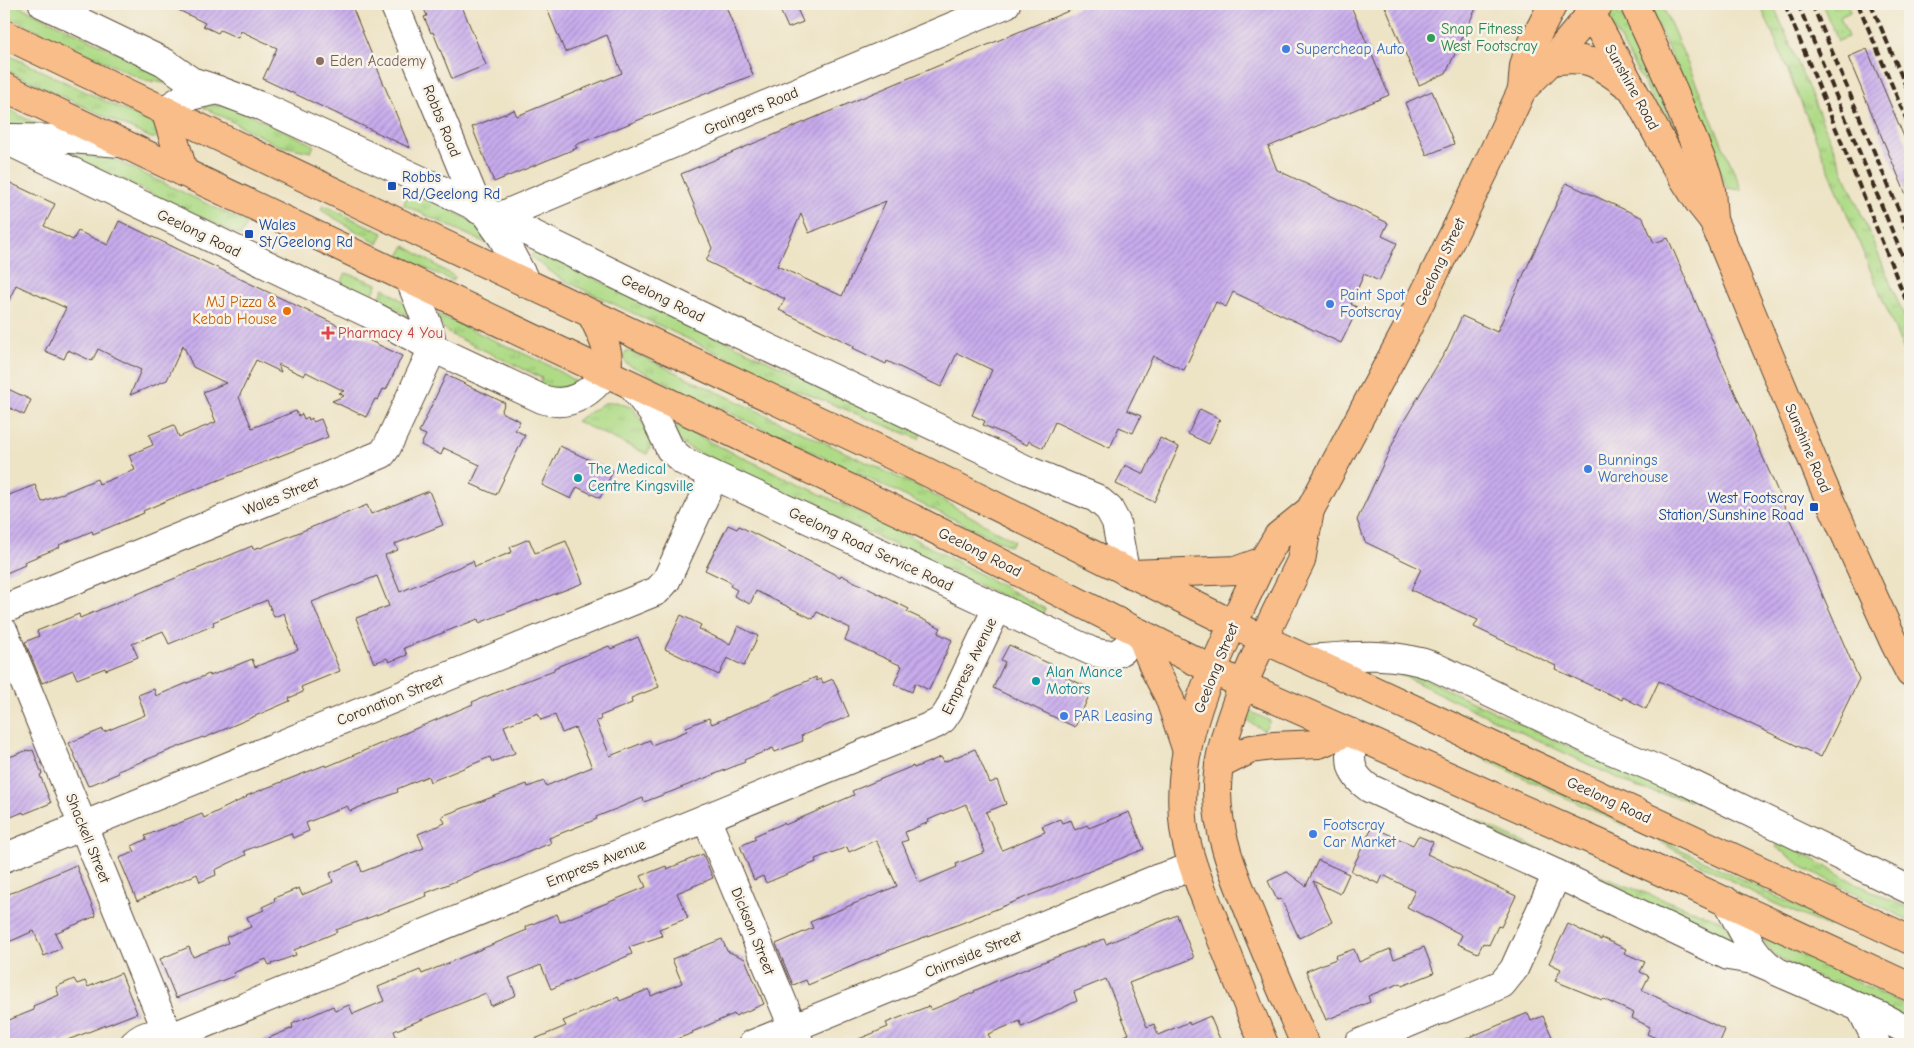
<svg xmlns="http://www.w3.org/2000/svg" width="1914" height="1048" font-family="'Comic Neue',sans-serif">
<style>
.grass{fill:url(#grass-tufts);stroke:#758252}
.building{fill:url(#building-hatch);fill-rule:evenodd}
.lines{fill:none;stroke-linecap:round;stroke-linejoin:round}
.minor-casing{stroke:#564637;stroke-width:30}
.major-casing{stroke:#564637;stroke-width:30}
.highway-casing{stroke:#564637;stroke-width:30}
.minor{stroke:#fff;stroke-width:28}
.major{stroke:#f8bd88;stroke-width:28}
.highway{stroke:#f8bd88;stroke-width:28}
.rail{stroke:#3b2a1e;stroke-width:4;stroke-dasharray:8 4;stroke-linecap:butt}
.leisure-dot{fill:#2e9e5b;stroke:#f7f3e8;stroke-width:2}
.shop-dot{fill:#3f7fe0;stroke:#f7f3e8;stroke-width:2}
.education-dot{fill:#8d6e63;stroke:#f7f3e8;stroke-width:2}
.transit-dot{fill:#1a4fb4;stroke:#f7f3e8;stroke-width:2}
.food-dot{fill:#e8710a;stroke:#f7f3e8;stroke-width:2}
.health-dot{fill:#e0444e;stroke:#f7f3e8;stroke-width:2}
.culture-dot{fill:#0f9aa8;stroke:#f7f3e8;stroke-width:2}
.labels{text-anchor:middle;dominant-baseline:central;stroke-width:5;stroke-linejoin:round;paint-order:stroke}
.leisure-label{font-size:15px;fill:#27864d;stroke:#f7f3e8;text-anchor:start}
.shop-label{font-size:15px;fill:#366cbe;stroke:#f7f3e8;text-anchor:start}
.education-label{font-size:15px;fill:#785e54;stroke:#f7f3e8;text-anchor:start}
.street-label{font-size:15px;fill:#3b2a1e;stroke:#f7f3e8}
.transit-label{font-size:15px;fill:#164399;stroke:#f7f3e8;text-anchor:start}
.food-label{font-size:15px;fill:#c56008;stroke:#f7f3e8;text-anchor:end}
.health-label{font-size:15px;fill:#be3a42;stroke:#f7f3e8;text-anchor:start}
.culture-label{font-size:15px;fill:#0d838f;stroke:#f7f3e8;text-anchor:start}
</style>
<defs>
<pattern id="grass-tufts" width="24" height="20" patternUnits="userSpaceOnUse" patternTransform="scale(1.25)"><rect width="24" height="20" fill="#afdb87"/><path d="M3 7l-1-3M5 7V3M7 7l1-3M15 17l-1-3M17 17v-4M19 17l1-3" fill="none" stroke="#97bc74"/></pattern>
<pattern id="building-hatch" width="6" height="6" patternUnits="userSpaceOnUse" patternTransform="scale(1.25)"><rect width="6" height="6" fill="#c8acee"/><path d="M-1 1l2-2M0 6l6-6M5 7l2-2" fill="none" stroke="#a48cc0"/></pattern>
</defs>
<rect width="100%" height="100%" fill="#f7f3e8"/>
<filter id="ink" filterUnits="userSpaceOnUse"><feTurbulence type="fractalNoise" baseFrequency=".02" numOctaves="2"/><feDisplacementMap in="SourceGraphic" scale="10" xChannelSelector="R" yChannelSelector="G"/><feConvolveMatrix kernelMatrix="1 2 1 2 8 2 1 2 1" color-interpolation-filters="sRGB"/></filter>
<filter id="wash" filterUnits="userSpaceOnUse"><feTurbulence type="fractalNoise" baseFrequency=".0096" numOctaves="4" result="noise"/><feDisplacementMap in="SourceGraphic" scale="20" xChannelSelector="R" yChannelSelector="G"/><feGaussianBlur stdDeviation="1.12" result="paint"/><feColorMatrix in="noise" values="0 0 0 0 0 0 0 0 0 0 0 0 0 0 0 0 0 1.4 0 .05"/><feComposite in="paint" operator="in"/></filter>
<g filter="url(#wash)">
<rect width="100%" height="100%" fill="#ede3c5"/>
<!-- grass -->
<g class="grass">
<path d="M4 4H15L171 78 172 84 144 80 4 15Z"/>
<path d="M1649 4H1662L1742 190 1727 188Z"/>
<path d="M1760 4H1773L1910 330V349L1904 351Z"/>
<path d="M1822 4H1847L1850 12 1840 17 1848 37 1838 41Z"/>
<path d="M1898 4H1910V31Z"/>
<path d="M1611 8 1622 17 1631 28 1697 180 1606 14Z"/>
<path d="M4 53 147 121 157 127 159 134 155 138H151L4 69Z"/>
<path d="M205 105 232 106 314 145 311 152 278 145 203 107Z"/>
<path d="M4 107 40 126 10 125 4 123Z"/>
<path d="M63 152 97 153 111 158 247 223 241 236Z"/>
<path d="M408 189 416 191 425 198 478 224 492 246 404 205Z"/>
<path d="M323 205 383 233 378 244 321 210Z"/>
<path d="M405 246 455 277 453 281 399 256Z"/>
<path d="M534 250 921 433 919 439 785 385 561 279 531 257Z"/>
<path d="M346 273 377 284 371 298 341 283Z"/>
<path d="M384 288 405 303 413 318 378 301Z"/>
<path d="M437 314 548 365 575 381 574 385C561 389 552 388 539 385L542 378 450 334 439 323Z"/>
<path d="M629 351 639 355 923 489 1014 541 1010 546 627 364 623 358 625 352Z"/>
<path d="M616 402 633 408 654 440 647 454 576 421 604 403Z"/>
<path d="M670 423 907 535 1045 609 1042 615 687 447 679 442Z"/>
<path d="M1404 669 1595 759 1692 797 1690 801 1638 788 1401 675 1399 671Z"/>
<path d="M1247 710 1270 721 1264 730 1244 719Z"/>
<path d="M1403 715 1579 799 1830 923 1828 927 1767 900 1660 842 1401 720Z"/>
<path d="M1372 775 1597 875 1724 922 1741 949Z"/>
<path d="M1780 840 1853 882 1910 909V921L1805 868 1776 847Z"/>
<path d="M1759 935 1848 976 1853 980 1910 1007V1023L1776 957Z"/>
</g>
<g id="blocks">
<!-- building -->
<g class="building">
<path d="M166 4H351L410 148 263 79 277 48 241 31 238 38 220 30 218 33 203 26 205 23Z"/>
<path d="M422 4H461L486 65 452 79 433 32 431 33 424 17 427 16Z"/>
<path d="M545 4H725L753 75 575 145 577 148 494 182 472 127 514 110 517 116 622 73 607 35 565 52Z"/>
<path d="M795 4 803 22 788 28 780 10Z"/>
<path d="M1085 4H1350L1389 95 1268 147 1277 170 1388 223 1382 236 1397 243 1379 281 1364 274 1351 304 1358 308 1341 343 1233 292 1226 307 1216 302 1184 370 1153 356 1127 410 1141 416 1133 433 1119 427 1110 448 1055 422 1043 448 1029 441 1027 445 1002 433 983 425 985 421 972 415 992 370 957 353 941 387 887 361 886 364 853 348 854 346 779 310 785 299 706 261 712 248 681 174ZM886 201 842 296 777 266 801 214 809 233Z"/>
<path d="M1384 4H1478L1446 73 1419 85Z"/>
<path d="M1867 49 1910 151V204L1848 57Z"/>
<path d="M1432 91 1454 144 1427 155 1405 103Z"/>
<path d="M4 180 55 204 44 226 73 240 78 231 108 245 119 221 402 356 386 390 383 389 378 400 375 399 366 417 332 401 344 396 339 393 344 391 306 372 304 376 278 364 281 372 256 360 239 397 252 428 296 411 298 416 302 414 304 419 308 417 309 420 312 418 313 422 321 419 328 437 168 500 143 511 144 513 93 534 92 531 59 545 60 547 24 562 25 565 4 574V497L35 485 42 502 97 479 99 484 135 470 129 455 153 445 149 435 174 425 179 437 216 422 203 392 226 383 193 367 183 345 167 380 130 395 141 370 98 349 92 361 68 350 64 359 45 351 66 308 16 285 4 311Z"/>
<path d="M1566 183 1643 218 1654 243 1668 238 1859 679 1821 757 1659 681 1646 709 1623 697 1622 700 1555 669 1556 666 1474 627 1478 620 1411 590 1421 569 1365 542 1357 520 1402 424 1447 349 1462 316 1497 332Z"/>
<path d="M446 375 505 403 501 412 520 421 515 430 525 435 496 495 471 484 480 465 444 448 441 455 421 445 426 435 419 432Z"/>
<path d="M4 387 31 400 24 415 4 405Z"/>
<path d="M1200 409 1220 419 1209 444 1188 434Z"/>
<path d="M1160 438 1179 447 1154 502 1116 484 1125 465 1144 474Z"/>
<path d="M560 446 613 471 600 498 577 487 571 499 542 485Z"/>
<path d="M429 491 443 525 395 544 398 550 385 555 400 592 473 561 475 567 512 552 510 547 529 539 535 553 566 541 583 583 479 623 478 619 404 648 407 655 389 662 387 658 374 663 356 618 389 606 377 576 312 602 340 671 301 687 303 692 289 698 290 701 204 738 203 737 118 771 119 773 88 786 69 743 103 729 104 732 145 715 138 695 154 689 156 696 209 674 210 676 252 659 255 667 298 650 284 613 274 617 267 600 213 622 214 625 169 644 163 631 132 644 138 657 106 670 105 668 77 679 73 670 42 683 25 642 39 636 37 631 79 614 80 618 233 554 252 546 253 549 259 547 260 548 367 505 371 514Z"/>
<path d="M728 525 737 529 739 526 840 577 841 575 909 609 907 612 941 628 938 633 952 640 929 690 915 683 912 692 894 684 902 666 845 640 850 628 817 612 813 619 756 591 750 604 734 596 737 590 730 586 732 583 705 570Z"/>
<path d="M681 615 701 625 699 629 730 644 738 626 758 636 744 666 727 658 719 675 665 649Z"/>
<path d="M638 637 659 687 631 698 632 703 600 716 601 720 596 721 610 756 650 740 652 745 687 731 686 727 709 718 712 724 771 699V697L816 677 817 681 821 679 823 683 833 679 849 716 801 736 803 741 775 752 773 748 744 760 745 762 673 791 644 802 643 798 596 817 597 819 549 838 551 843 426 893 427 896 336 930 337 932 294 950 296 955 269 965 266 959 233 973 234 976 176 998 160 959 189 947 193 957 228 943 226 937 251 927 247 917 264 910 262 907 275 901 274 898 299 888 302 895 333 882 330 873 358 861 362 872 424 848 418 834 445 823 442 816 527 784 528 787 544 781 546 786 592 767 575 728 562 733 555 715 541 720 538 713 504 726 515 753 492 762 490 757 430 782 428 776 397 789 398 792 350 811 347 806 306 823 309 831 293 838 291 833 244 851 246 855 215 870 216 875 200 882 197 874 137 901 119 858 135 852 132 846 147 839 145 836 172 825V826L202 814 204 818 247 797 246 796 325 765 326 767 473 704 472 702 554 670V668L609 646 611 649Z"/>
<path d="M1009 645 1063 670 1061 675 1092 689 1075 727 993 688 1005 662 1001 660Z"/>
<path d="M975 749 990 783 997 780 1006 804 986 812 1002 850 1045 832 1042 826 1060 819 1062 823 1071 820 1075 830 1087 825 1089 828 1129 812 1144 849 962 923 887 951 808 985 806 980 793 985 776 944 813 928 810 922 897 886 876 840 849 852 847 847 815 859 816 862 766 883 763 876 754 880 740 846 756 839 754 836 784 823 785 825 854 795 852 791 913 766 914 768 941 757 944 762ZM966 804 985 852 956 864 957 867 919 883 902 842 908 840 905 832 929 822 928 820Z"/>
<path d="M28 750 29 751 33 750 42 774 40 775 51 803 24 814 23 812 4 820V759Z"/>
<path d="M1372 827 1413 845 1418 836 1433 842 1427 854 1516 896 1501 927 1498 926 1489 945 1483 943 1478 953 1458 944 1462 935 1407 907 1415 891 1383 875 1379 884 1351 871Z"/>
<path d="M703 854 713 878 677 893 688 918 659 929 662 936 629 947 632 954 591 972 551 989 541 965 509 978 516 995 491 1006 486 993 447 1009 394 1031 399 1044H254L293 1028 292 1024 333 1006 335 1011 349 1005 353 1014 384 1001 378 987 420 970 422 974 527 930 525 927 557 914 560 922 629 894 646 887 641 876 666 866 667 869Z"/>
<path d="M1318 860 1349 874 1340 894 1313 881 1332 922 1299 938 1281 899 1277 900 1268 881 1287 872 1306 886Z"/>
<path d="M76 865 96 916 55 933 62 948 44 956 34 931 4 944V896Z"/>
<path d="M1177 915 1194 958 1129 983 1147 1027 1154 1024 1158 1035 1189 1022 1190 1025 1210 1016 1222 1044H1106L1129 1034 1106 979 1074 992 1077 1001 1022 1027 1020 1021 988 1034 991 1040 980 1044H847L888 1027 886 1023 929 1006 931 1010 975 992 974 991 1003 978 1076 949 1104 939 1106 944Z"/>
<path d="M1568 924 1601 940 1602 938 1626 949 1624 953 1645 962 1640 972 1649 976 1642 990 1725 1030 1719 1044H1669L1647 1034 1650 1027 1632 1018 1634 1013 1603 999 1602 1000 1555 981 1561 969 1549 963Z"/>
<path d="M722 939 727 951 745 959 764 1004 735 1016 734 1014 692 1032 693 1033 663 1044H523L566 1026 563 1021 618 997 620 1001 649 989 651 996 682 983 672 959Z"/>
<path d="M1424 947 1434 973 1402 986 1401 983 1368 996 1370 1002 1326 1020 1306 971 1336 959 1335 956 1354 949 1359 962 1390 949 1394 959Z"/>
<path d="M121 973 137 1013 60 1043 59 1039 48 1043 46 1039 34 1044H4V1022L34 1010 33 1006 59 995 56 987 74 979 77 984 85 981 88 987Z"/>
<path d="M1528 1013 1531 1021 1543 1016 1555 1044H1453Z"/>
</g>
</g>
</g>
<g filter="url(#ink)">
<use href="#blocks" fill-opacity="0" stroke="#564637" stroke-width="1"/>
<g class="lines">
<!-- minor casing -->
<g class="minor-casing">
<g id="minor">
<path d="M43 4 164 62 191 81 210 87 263 107 427 183 722 326 1027 470 1096 498 1109 509 1116 522 1125 571"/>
<path d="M394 4 479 210"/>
<path d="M165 110 185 97 218 90"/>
<path d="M11 138 71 139 120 143"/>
<path d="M4 139 368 313 433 348 542 399C569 409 590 393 606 373"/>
<path d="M485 213 502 237 527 284"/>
<path d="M496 218 1006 4"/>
<path d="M632 386 654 415 670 449 683 461 1091 651C1116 659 1124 653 1137 632"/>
<path d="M4 609 382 454 387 447 433 348 429 328 410 280"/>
<path d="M4 632 172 1044"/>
<path d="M1308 659C1350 656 1393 651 1433 666L1604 747 1685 781 1910 890"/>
<path d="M1352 733C1351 758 1346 772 1369 788L1557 874 1728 956 1753 960 1767 966"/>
<path d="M706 818 800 1044"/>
<path d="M4 858 657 591 666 581 714 476"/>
<path d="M1726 901C1742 926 1751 957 1778 972L1882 1017 1910 1032"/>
<path d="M1861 1009 1872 1031 1876 1044"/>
<path d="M134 1044C145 1033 155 1033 169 1038L936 724 943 719 949 710 997 608"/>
<path d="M753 1044 1159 878 1193 867"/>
<path d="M1358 1044 1502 984 1514 969 1557 874"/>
</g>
</g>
<!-- major casing -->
<g class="major-casing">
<g id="major">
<path d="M1586 4 1671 159 1698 201 1713 220 1823 485 1894 642 1910 673"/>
<path d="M1634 4 1668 78 1707 174 1711 189 1713 220"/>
<path d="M1551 61C1589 55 1597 63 1627 85"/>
<path d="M1522 90 1551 61 1599 4"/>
<path d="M1131 574 1238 570 1263 561"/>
<path d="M1233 624 1263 561 1278 536 1310 510"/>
<path d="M1140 633 1154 668 1169 697 1187 751"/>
<path d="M1263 639 1301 561 1310 510 1407 329 1485 170 1522 90 1524 66 1528 52 1553 4"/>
<path d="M1213 669C1191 719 1177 773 1184 828 1188 859 1202 889 1213 918 1230 960 1246 1002 1264 1044"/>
<path d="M1243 685C1231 717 1218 752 1217 787 1216 833 1235 877 1252 918 1269 961 1287 1002 1305 1044"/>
<path d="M1219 765 1251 749 1273 746 1319 744 1347 732"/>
</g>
</g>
<!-- highway casing -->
<g class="highway-casing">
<g id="highway">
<path d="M4 34 393 220 923 470 1263 639 1910 940"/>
<path d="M4 87 912 518 1243 685 1610 848 1910 987"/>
<path d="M165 110 184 173"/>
<path d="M592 315C600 332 613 354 606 373"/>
<path d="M1213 669 1233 624"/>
<path d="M1243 685 1263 639"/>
</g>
</g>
<!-- minor -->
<use href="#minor" class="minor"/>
<!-- major -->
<use href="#major" class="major"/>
<!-- highway -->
<use href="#highway" class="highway"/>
<!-- rail -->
<g class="rail">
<path d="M1785 4 1910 310"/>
<path d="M1798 4 1910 274"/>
<path d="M1812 4 1910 237"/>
<path d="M1858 4 1910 128"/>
<path d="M1871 4 1910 96"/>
</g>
</g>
</g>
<!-- markers -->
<circle class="leisure-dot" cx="1431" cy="38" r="5"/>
<g class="shop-dot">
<circle cx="1286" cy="49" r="5"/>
<circle cx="1330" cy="304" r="5"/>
<circle cx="1588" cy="469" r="5"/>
<circle cx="1064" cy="716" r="5"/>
<circle cx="1313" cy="834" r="5"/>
</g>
<circle class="education-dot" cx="320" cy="61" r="5"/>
<g class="transit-dot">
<rect x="387" y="181" width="10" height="10" rx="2.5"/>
<rect x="244" y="229" width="10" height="10" rx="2.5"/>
<rect x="1809" y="502" width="10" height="10" rx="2.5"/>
</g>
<circle class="food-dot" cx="287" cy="311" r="5"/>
<path class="health-dot" d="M325.5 325.5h5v5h5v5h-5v5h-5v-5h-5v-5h5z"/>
<g class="culture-dot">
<circle cx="578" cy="478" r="5"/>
<circle cx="1036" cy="681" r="5"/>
</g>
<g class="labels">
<!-- leisure labels -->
<g class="leisure-label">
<text x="1441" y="29">Snap Fitness<tspan x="1441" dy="17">West Footscray</tspan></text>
</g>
<!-- shop labels -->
<g class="shop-label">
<text x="1296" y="49">Supercheap Auto</text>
<text x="1340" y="295">Paint Spot<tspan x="1340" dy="17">Footscray</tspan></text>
<text x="1598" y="460">Bunnings<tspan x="1598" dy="17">Warehouse</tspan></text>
<text x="1074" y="716">PAR Leasing</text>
<text x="1323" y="825">Footscray<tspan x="1323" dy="17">Car Market</tspan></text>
</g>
<!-- education labels -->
<g class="education-label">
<text x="330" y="61">Eden Academy</text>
</g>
<!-- street labels -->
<g class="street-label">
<text transform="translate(1632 87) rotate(61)">Sunshine Road</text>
<text transform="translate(751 111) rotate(-23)">Graingers Road</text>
<text transform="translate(442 121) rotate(68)">Robbs Road</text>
<text transform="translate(199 233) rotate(26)">Geelong Road</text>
<text transform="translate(1440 262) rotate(-64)">Geelong Street</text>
<text transform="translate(663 298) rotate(26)">Geelong Road</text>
<text transform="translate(1808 448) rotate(67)">Sunshine Road</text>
<text transform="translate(281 496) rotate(-22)">Wales Street</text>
<text transform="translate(871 549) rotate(25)">Geelong Road Service Road</text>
<text transform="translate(980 552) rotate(27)">Geelong Road</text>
<text transform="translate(969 666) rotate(-64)">Empress Avenue</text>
<text transform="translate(1216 668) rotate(-68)">Geelong Street</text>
<text transform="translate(390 700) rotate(-22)">Coronation Street</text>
<text transform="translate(1609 800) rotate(25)">Geelong Road</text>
<text transform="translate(88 838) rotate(68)">Shackell Street</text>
<text transform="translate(596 863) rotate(-22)">Empress Avenue</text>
<text transform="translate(753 931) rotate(68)">Dickson Street</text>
<text transform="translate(973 954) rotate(-22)">Chirnside Street</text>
</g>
<!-- transit labels -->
<g class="transit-label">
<text x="402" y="177">Robbs<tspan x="402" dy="17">Rd/Geelong Rd</tspan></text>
<text x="259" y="225">Wales<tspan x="259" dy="17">St/Geelong Rd</tspan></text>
<text x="1804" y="498" text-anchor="end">West Footscray<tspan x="1804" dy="17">Station/Sunshine Road</tspan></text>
</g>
<!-- food labels -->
<g class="food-label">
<text x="277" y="302">MJ Pizza &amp;<tspan x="277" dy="17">Kebab House</tspan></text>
</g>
<!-- health labels -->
<g class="health-label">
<text x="338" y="333">Pharmacy 4 You</text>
</g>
<!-- culture labels -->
<g class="culture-label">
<text x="588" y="469">The Medical<tspan x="588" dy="17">Centre Kingsville</tspan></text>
<text x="1046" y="672">Alan Mance<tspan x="1046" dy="17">Motors</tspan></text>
</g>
</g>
<!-- margin -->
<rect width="1914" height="1048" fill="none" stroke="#f7f3e8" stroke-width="20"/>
</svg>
